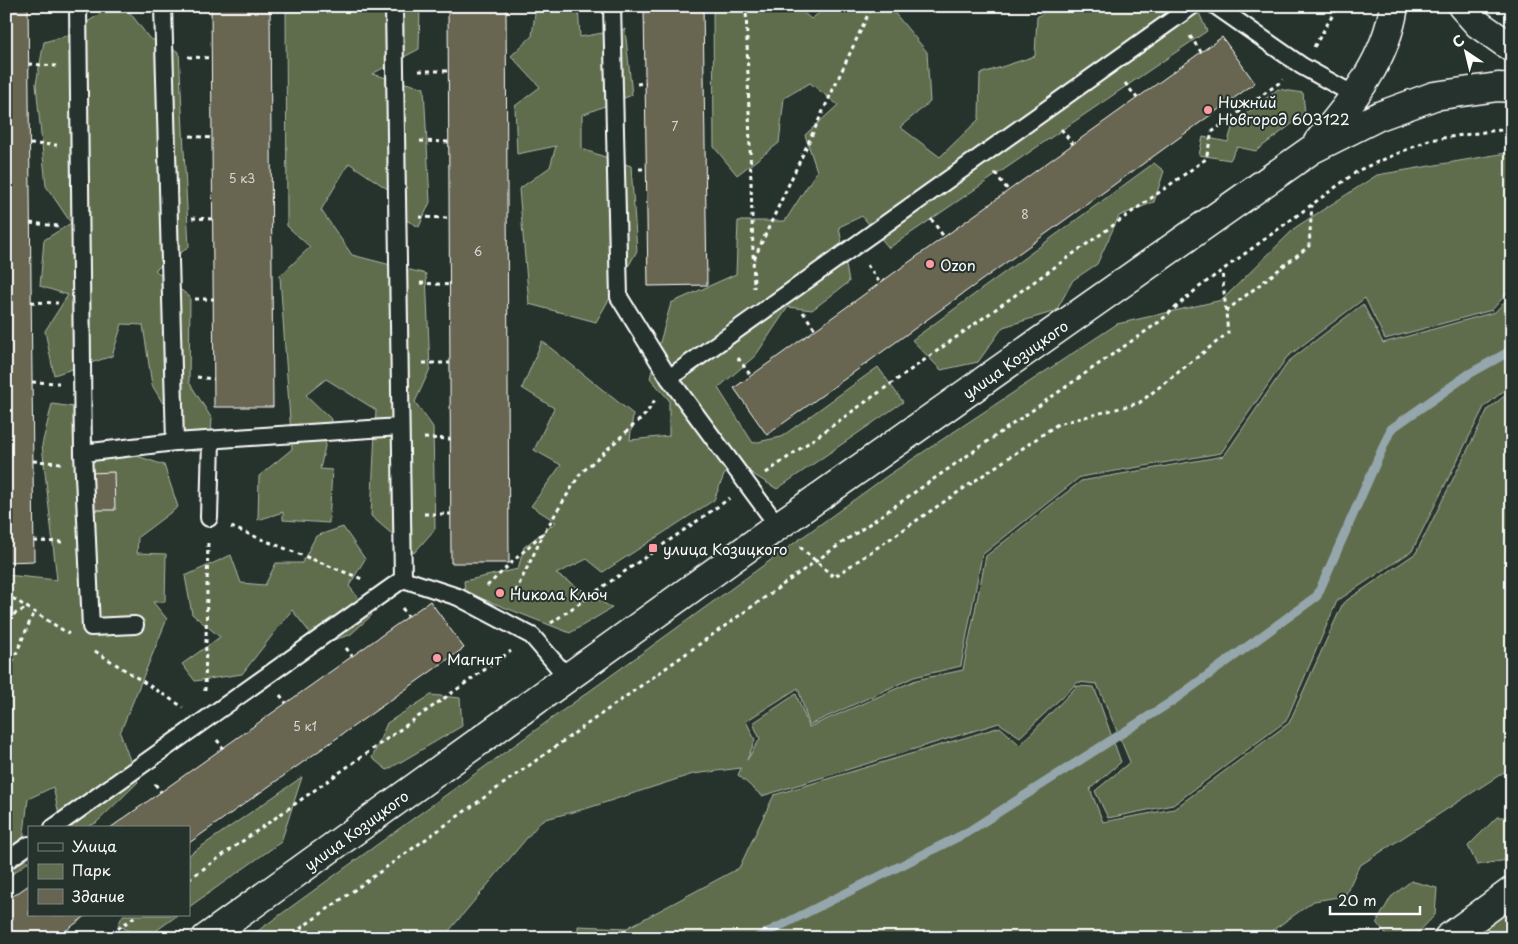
<svg xmlns="http://www.w3.org/2000/svg" width="1518" height="944" font-family="'Playpen Sans',sans-serif">
<style>
.green{fill:#5f6d4e;stroke:#afb6a6}
.lines{fill:none;stroke-linecap:round;stroke-linejoin:round}
.stream{stroke:#95a6ac;stroke-width:9}
.building{fill:#676551;stroke:#fff}
.lane-casing{stroke:#fff;stroke-width:20}
.street-casing{stroke:#fff;stroke-width:31}
.secondary-casing{stroke:#fff;stroke-width:31}
.path{stroke:#fff;stroke-width:3;stroke-dasharray:4 4;stroke-linecap:butt}
.lane{stroke:#26332d;stroke-width:16}
.street{stroke:#26332d;stroke-width:28}
.secondary{stroke:#26332d;stroke-width:28}
.poi-dot{fill:#ff9aa2;stroke:#26332d;stroke-width:2}
.labels{text-anchor:middle;dominant-baseline:central;stroke-width:4;stroke-linejoin:round;paint-order:stroke}
.number-label{font-size:12px;fill:#d9d8d4}
.poi-label{font-size:15px;fill:#fff;stroke:#26332d;text-anchor:start}
.street-label{font-size:15px;fill:#fff;stroke:#26332d}
</style>
<rect width="100%" height="100%" fill="#26332d"/>
<filter id="ink" filterUnits="userSpaceOnUse"><feTurbulence type="fractalNoise" baseFrequency=".02" numOctaves="2"/><feDisplacementMap in="SourceGraphic" scale="10" xChannelSelector="R" yChannelSelector="G"/><feConvolveMatrix kernelMatrix="1 2 1 2 8 2 1 2 1" color-interpolation-filters="sRGB"/></filter>
<g filter="url(#ink)">
<!-- green -->
<g class="green">
<path d="M112 6H125L149 38 179 52 189 247 155 270 190 297 189 382 212 419 210 451H191L152 385 143 325 122 324 112 356 54 375 45 331 68 295 40 286 44 240 71 223 46 186 36 84 44 42 66 36Z"/>
<path d="M286 6H420L419 49 372 74 424 88 430 202 419 227 391 212 389 190 349 163 321 210 352 255 426 274 430 369 415 402 433 427 435 529 414 553 371 516 376 410 326 379 306 395 331 419 320 469 332 470 329 523 283 520V512L258 520 259 476 292 449 280 276 310 247 287 226Z"/>
<path d="M536 6H578L580 37 625 29 632 95 582 115V149L631 166 637 251 596 322 529 304 519 189 550 167 556 146 517 154 515 106 540 87 511 56 532 36Z"/>
<path d="M713 6H796L811 19 829 6H877L893 11 927 52 930 102 900 127 940 157 979 119 980 74 1035 56 1037 17 1052 6H1196L1207 31 889 248 862 216 839 227 849 282 812 310 788 307 756 355 718 388 753 443 781 437 878 367 903 402 777 489 738 465 724 475 714 500 603 572 587 559 556 574 612 608 570 633 465 592 464 581 518 569 524 547 556 522 531 506 561 465 534 450 554 408 522 388 542 341 633 414 630 440 669 436V400L650 378 671 303 736 274 738 221H785L817 171 805 135 838 105 810 83 784 98 779 143 737 175 714 147Z"/>
<path d="M1278 89 1303 93 1305 114 1256 151 1237 147 1230 160 1199 155 1203 137 1228 142 1233 124Z"/>
<path d="M1512 152V287L1492 310 1385 339 1365 298 1287 357 1221 453 1080 477 982 555 961 666 914 677 809 725 798 688 746 721 755 740 747 760 760 739 753 723 796 694 809 727 916 680 963 670 986 556 1081 481 1224 456 1289 361 1363 304 1383 343 1495 312 1512 294V384L1484 407 1412 551 1337 601 1286 721 1173 805 1108 818 1095 791 1130 762 1097 684 1078 682 1020 737 999 723 762 796 738 775 741 768 693 774 588 808 542 820 443 938H248L887 476 1117 324 1222 300 1296 227 1377 175Z"/>
<path d="M1154 163 1164 171 1154 202 1119 216 1097 264 1073 280 1056 311 1003 327 978 362 941 370 912 340Z"/>
<path d="M1512 390V767L1359 866 1345 896 1314 901 1262 938H578V926L627 928 739 868 774 795 1000 727 1020 745 1077 686 1094 687 1121 762 1090 789 1103 822 1174 809 1289 723 1343 603 1416 553 1488 409Z"/>
<path d="M52 404 74 407 77 436 164 465 178 507 138 537 137 553 166 554 165 602H153L167 619 120 733 138 782 96 823 85 828H62L53 787 28 799 22 850 28 862 6 879V575L57 580 42 445Z"/>
<path d="M343 527 365 559 349 586 372 615 350 635 319 644 292 610 242 674 195 681 182 664 220 637 192 614 185 576 231 555 241 583 265 585 276 563H302L316 536Z"/>
<path d="M431 695 460 698 462 726 387 770 372 758 387 723Z"/>
<path d="M302 777 281 842 189 907V855Z"/>
<path d="M1497 817H1512V857L1507 860 1477 865 1468 846Z"/>
<path d="M1411 881 1437 888 1435 915 1415 936 1388 938 1377 922 1391 897Z"/>
<path d="M1512 900V938H1461Z"/>
<path d="M123 915H178L146 938H141L118 925Z"/>
</g>
<g class="lines">
<!-- stream -->
<path class="stream" d="M756 938 966 833 1171 702 1317 596 1391 429 1469 374 1512 350"/>
</g>
<!-- building -->
<g class="building">
<path d="M6 6H28L34 561 6 562Z"/>
<path d="M211 6H270L273 407H214Z"/>
<path d="M448 6H506L509 563H451Z"/>
<path d="M644 6H703L707 285 648 286Z"/>
<path d="M1222 37 1255 83 767 435 734 388Z"/>
<path d="M114 472 115 510H91L90 473Z"/>
<path d="M430 601 464 648 189 843V828H110Z"/>
<path d="M29 885V915H87L56 938H6V901Z"/>
</g>
<g class="lines">
<!-- lane casing -->
<g class="lane-casing">
<g id="lane">
<path d="M78 6 83 453 91 627 135 625"/>
<path d="M394 6 403 579"/>
<path d="M612 6 619 297 669 378"/>
<path d="M1216 6 1302 66 1356 96"/>
<path d="M175 442 400 427"/>
<path d="M83 453 175 442 163 6"/>
<path d="M209 518 211 440"/>
<path d="M778 526 669 378 1192 6"/>
<path d="M53 828 403 579 458 597 532 636 567 677"/>
<path d="M6 861 29 845"/>
</g>
</g>
<!-- street casing -->
<g class="street-casing">
<path id="street" d="M1448 938 1512 891"/>
</g>
<!-- secondary casing -->
<g class="secondary-casing">
<g id="secondary">
<path d="M1462 6 1478 24 1512 48"/>
<path d="M1318 142C1352 101 1386 61 1394 6"/>
<path d="M206 938 778 526 1311 150 1379 116 1434 96 1498 87 1512 88"/>
</g>
</g>
<!-- path -->
<g class="path">
<path d="M746 6 754 288"/>
<path d="M1190 36 1201 52"/>
<path d="M1314 47 1338 6"/>
<path d="M188 57 211 58"/>
<path d="M29 64 56 66"/>
<path d="M419 71H448"/>
<path d="M1125 83 1137 98"/>
<path d="M637 84 646 83"/>
<path d="M1061 129 1073 144"/>
<path d="M190 136 212 138"/>
<path d="M420 141 449 142"/>
<path d="M30 144 57 145"/>
<path d="M639 169H646"/>
<path d="M995 173 1008 190"/>
<path d="M419 217 449 218"/>
<path d="M192 218 213 219"/>
<path d="M931 219 944 237"/>
<path d="M30 223 58 226"/>
<path d="M754 259 872 6"/>
<path d="M867 265 880 283"/>
<path d="M420 283 450 285"/>
<path d="M195 299H214"/>
<path d="M31 302 58 303"/>
<path d="M1226 311 1309 246 1312 205"/>
<path d="M803 312 815 329"/>
<path d="M738 358 751 376"/>
<path d="M423 363H450"/>
<path d="M197 377 214 379"/>
<path d="M32 382 59 383"/>
<path d="M424 438 451 439"/>
<path d="M33 461 61 463"/>
<path d="M766 473 1206 159 1212 132 1283 80"/>
<path d="M424 514H451"/>
<path d="M231 527 362 579"/>
<path d="M34 541 64 542"/>
<path d="M800 547 834 577 1058 424 1139 403 1228 333 1222 271"/>
<path d="M487 586 545 531 580 474 646 414 656 398"/>
<path d="M6 594 69 634"/>
<path d="M512 599 544 533"/>
<path d="M402 608 408 616"/>
<path d="M6 618 27 608"/>
<path d="M551 623 730 498"/>
<path d="M346 648 352 656"/>
<path d="M95 651 183 707"/>
<path d="M6 677 34 612"/>
<path d="M205 691 208 540"/>
<path d="M280 695 286 703"/>
<path d="M217 740 223 748"/>
<path d="M155 784 161 792"/>
<path d="M189 879 511 651"/>
<path d="M105 938 137 915"/>
<path d="M287 938 816 561 1159 322 1198 288 1359 170 1429 140 1491 131 1512 129"/>
</g>
<!-- lane -->
<use href="#lane" class="lane"/>
<!-- street -->
<use href="#street" class="street"/>
<!-- secondary -->
<use href="#secondary" class="secondary"/>
</g>
</g>
<!-- markers -->
<g class="poi-dot">
<circle cx="1208" cy="110" r="5"/>
<circle cx="930" cy="264" r="5"/>
<rect x="648" y="543" width="10" height="10" rx="2.5"/>
<circle cx="500" cy="593" r="5"/>
<circle cx="437" cy="658" r="5"/>
</g>
<g class="labels">
<!-- number labels -->
<g class="number-label">
<text x="675" y="126">7</text>
<text x="242" y="178">5 к3</text>
<text x="1025" y="214">8</text>
<text x="478" y="251">6</text>
<text x="305" y="726">5 к1</text>
</g>
<!-- poi labels -->
<g class="poi-label">
<text x="1218" y="101">Нижний<tspan x="1218" dy="17">Новгород 603122</tspan></text>
<text x="940" y="264">Ozon</text>
<text x="663" y="548">улица Козицкого</text>
<text x="510" y="593">Никола Ключ</text>
<text x="447" y="658">Магнит</text>
</g>
<!-- street labels -->
<g class="street-label">
<text transform="translate(1015 359) rotate(-35)">улица Козицкого</text>
<text transform="translate(356 830) rotate(-36)">улица Козицкого</text>
</g>
</g>
<!-- margin -->
<rect width="1518" height="944" fill="none" stroke="#26332d" stroke-width="25"/>
<rect x="12" y="12" width="1493" height="919" fill="none" stroke="#fff" stroke-width="2" filter="url(#ink)"/>
<!-- legend -->
<rect x="28" y="826" width="162" height="90" fill="#26332d" stroke="#7d8581"/>
<rect x="38" y="843" width="25" height="8" fill="#26332d" stroke="#7d8581"/>
<text x="72" y="852" font-size="15" fill="#ffffff">Улица</text>
<rect x="38" y="864" width="25" height="15" fill="#5f6d4e" stroke="#7d8581"/>
<text x="72" y="876" font-size="15" fill="#ffffff">Парк</text>
<rect x="38" y="889" width="25" height="15" fill="#676551" stroke="#7d8581"/>
<text x="72" y="902" font-size="15" fill="#ffffff">Здание</text>
<!-- north arrow -->
<g transform="translate(1466 52) rotate(325)" stroke="#26332d" stroke-width="4" paint-order="stroke">
<path d="M0-4L9 19L0 12L-9 19Z" fill="#ffffff"/>
<text y="-8" font-size="14" font-weight="bold" text-anchor="middle" fill="#ffffff">С</text>
</g>
<!-- scale -->
<path d="M1330 906v8h90v-8" fill="none" stroke="#ffffff" stroke-width="2.5"/>
<text x="1338" y="906" font-size="15" fill="#ffffff" stroke="#26332d" stroke-width="4" paint-order="stroke">20 m</text>
</svg>
